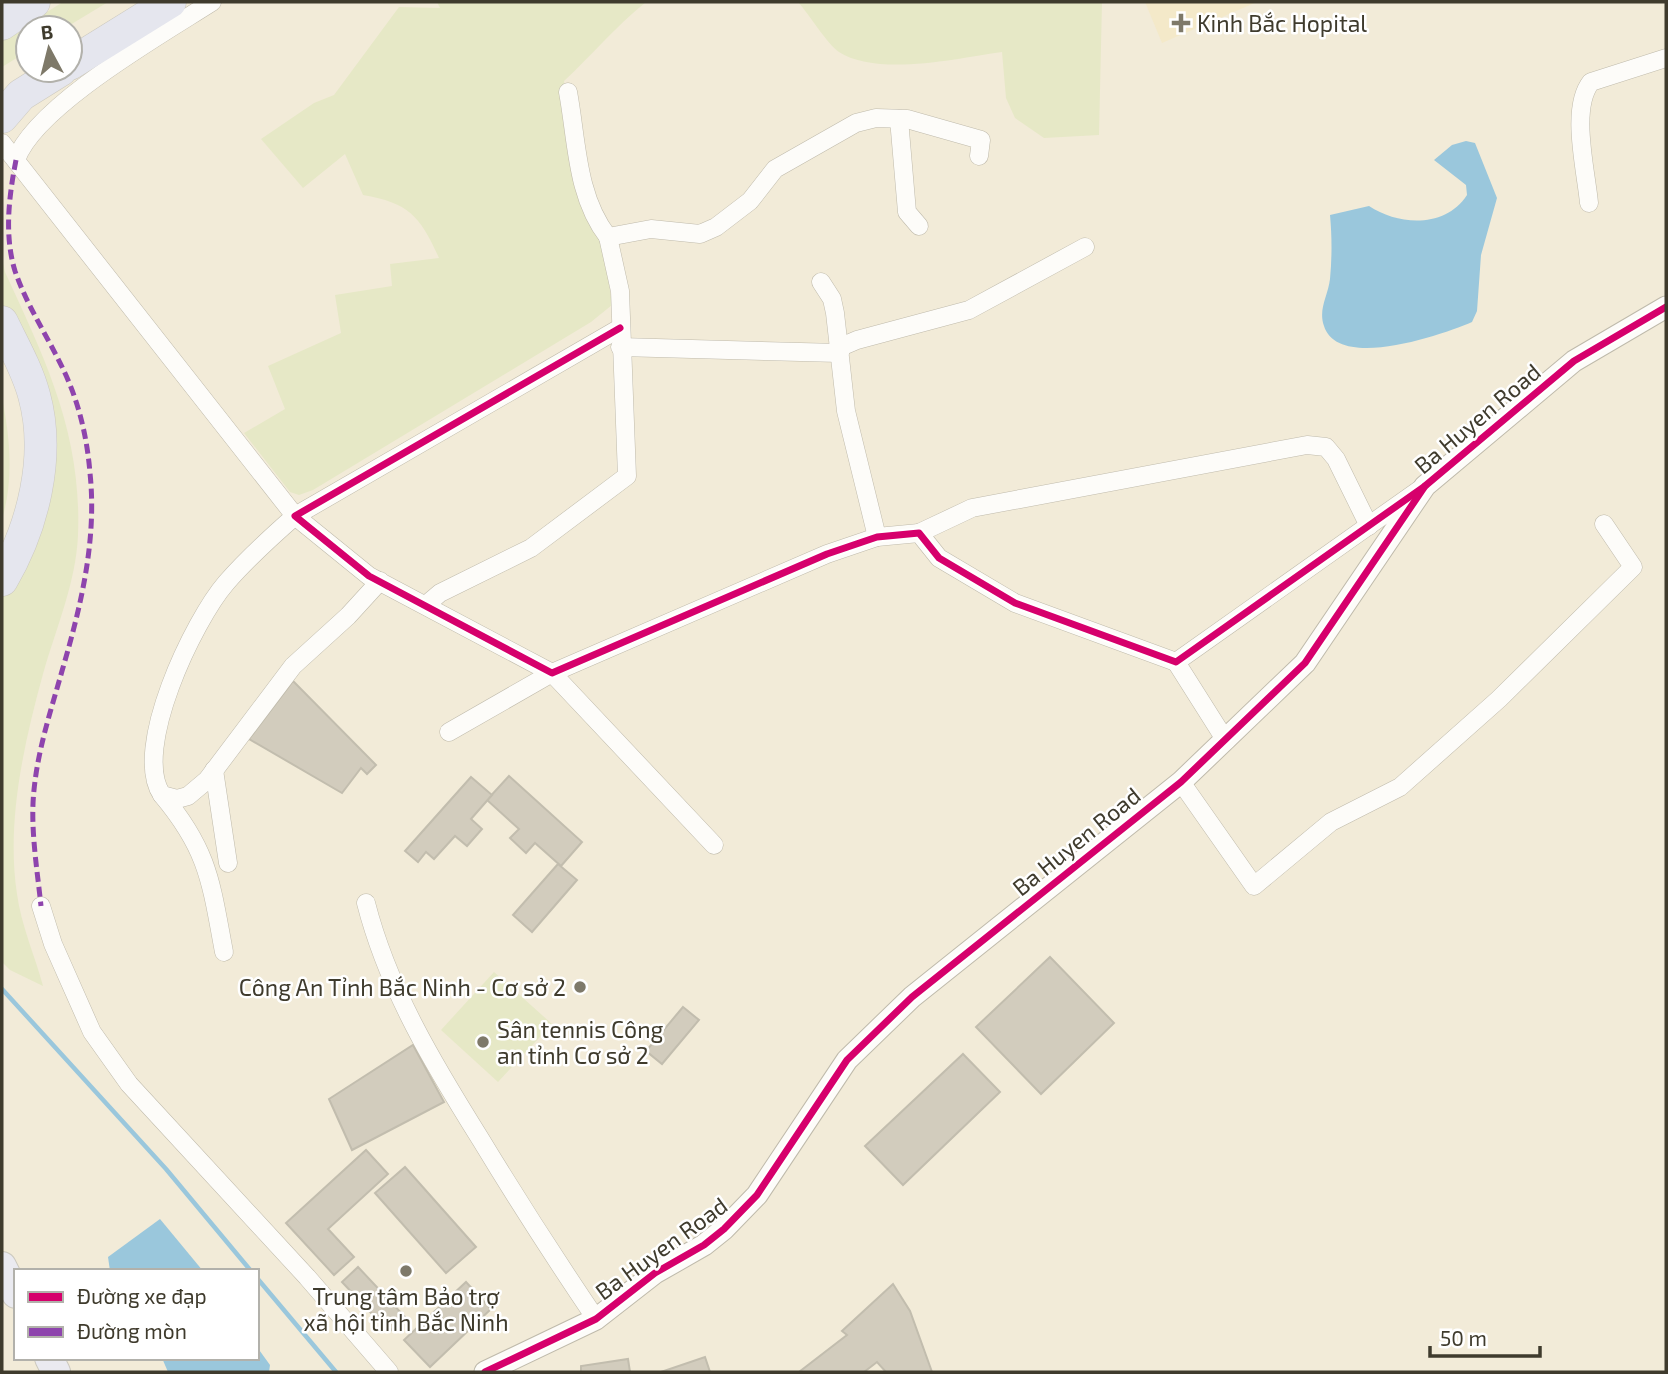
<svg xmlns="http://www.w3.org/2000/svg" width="1668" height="1374" font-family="'Exo 2',sans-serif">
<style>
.built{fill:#f4e9c9}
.green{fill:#e6e8c6}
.water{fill:#9ac7dc}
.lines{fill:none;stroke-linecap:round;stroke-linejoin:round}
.stream{stroke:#9ac7dc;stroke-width:4.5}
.building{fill:#d2ccbd;stroke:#c2bdae;stroke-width:2}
.minor-casing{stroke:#bfbaab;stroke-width:19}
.tertiary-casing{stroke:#bfbaab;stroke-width:23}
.trunk-casing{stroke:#ccc9bf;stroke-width:30}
.motorway-casing{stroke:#ccc9bf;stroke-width:33}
.minor{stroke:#fdfcf9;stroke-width:18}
.tertiary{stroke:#fdfcf9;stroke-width:21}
.trunk{stroke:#eaeaf0;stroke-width:28}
.motorway{stroke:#e5e6ee;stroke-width:32}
.quiet{stroke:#8e44ad;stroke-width:5;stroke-dasharray:10 5;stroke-linecap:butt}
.cycleway-casing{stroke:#fff;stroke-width:11}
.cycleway{stroke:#d6006c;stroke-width:7}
.poi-dot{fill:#7e7969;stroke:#fff;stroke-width:2.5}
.labels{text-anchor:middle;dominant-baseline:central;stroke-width:5;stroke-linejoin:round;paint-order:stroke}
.poi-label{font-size:23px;fill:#3f3b2d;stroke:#fff;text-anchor:start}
.street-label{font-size:23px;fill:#3f3b2d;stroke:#fff}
</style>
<rect width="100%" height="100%" fill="#f2ebd8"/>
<!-- built -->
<path class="built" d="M1145 2H1257L1162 43Z"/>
<!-- green -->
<g class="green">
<path d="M63 2H108L65 28H28V51L2 67V40Z"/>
<path d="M437 2H646C616 26 592 55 564 81L567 118 603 240 612 305 591 322 313 490 299 495 290 492 244 433 285 409 268 366 341 333 335 295 392 286 390 264 439 258C420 216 409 203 363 195L345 154 303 188 261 139 314 103 334 95 399 7 440 8Z"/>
<path d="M798 2H1102L1099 135 1044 138 1015 118 1006 98 1002 52C959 58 878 77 839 52 827 44 809 14 798 2Z"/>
<path d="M2 258 5 272C46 361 82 434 78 535 76 583 56 628 43 674 24 743 6 822 17 894 21 925 35 956 43 986L10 970 2 962V597L32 544 42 506 2 310Z"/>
<path d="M2 398C10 437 14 480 2 519Z"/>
<path d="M494 972 552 1024 498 1082 441 1030Z"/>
</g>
<!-- water -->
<g class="water">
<path d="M1466 141 1475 143 1497 198 1481 255 1477 311 1472 322C1442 335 1338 371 1324 326 1318 309 1328 296 1330 279 1332 258 1332 237 1330 215L1369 206C1399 226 1446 228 1467 195L1466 185 1434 160 1452 145Z"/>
<path d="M160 1219 203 1271H110L108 1257Z"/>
<path d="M257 1347 270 1365 269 1372H168L162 1358H257Z"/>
</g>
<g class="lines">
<!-- stream -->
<g class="stream">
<path d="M2 989 166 1169 251 1271"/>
<path d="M257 1278 336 1372"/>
</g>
</g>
<!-- building -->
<g class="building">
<path d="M293 681 376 765 367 774 361 768 342 793 249 739Z"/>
<path d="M509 776 582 842 561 866 535 843 526 853 510 838 519 829 487 800Z"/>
<path d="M471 777 492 795 471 819 482 829 467 846 455 836 434 859 426 852 418 862 405 851Z"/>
<path d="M558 864 577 880 532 932 513 915Z"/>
<path d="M1050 957 1114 1023 1041 1094 976 1027Z"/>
<path d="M683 1007 699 1020 662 1064 646 1051Z"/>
<path d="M413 1045 444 1102 352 1150 329 1099Z"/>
<path d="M963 1054 1000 1092 903 1185 865 1146Z"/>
<path d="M366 1150 388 1174 328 1229 354 1257 334 1275 286 1223Z"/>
<path d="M405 1167 476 1247 446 1273 375 1193Z"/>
<path d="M358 1267 405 1317 389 1332 342 1282Z"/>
<path d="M466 1282 491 1309 430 1367 404 1340Z"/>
<path d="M893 1284 910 1311 932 1372H886L877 1362 864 1372H799L847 1335 842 1331Z"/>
<path d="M705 1357 710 1372H661Z"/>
<path d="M628 1359 630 1372H581V1366Z"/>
</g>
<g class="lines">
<!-- minor casing -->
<g class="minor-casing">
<g id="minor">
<path d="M568 92C577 140 576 196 608 237L651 229 700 234 716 227 750 201 775 169 856 123 876 118 907 119 981 140 979 156"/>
<path d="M899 119 907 212 919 226"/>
<path d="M2 143 295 516C271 537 247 559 226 583 194 620 131 750 162 795L177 799 188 796 207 780 293 666 348 616 380 581"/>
<path d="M16 160C34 107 162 34 212 2"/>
<path d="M1589 203C1586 170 1570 108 1591 82L1666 58"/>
<path d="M821 282 832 299 835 313 846 411 877 537"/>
<path d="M620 328 295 516 369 576 552 673 827 554 877 537 919 533 939 558 1015 603 1176 662 1419 490"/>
<path d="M620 347 839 353"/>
<path d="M839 353 843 346 857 340 969 310 1085 247"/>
<path d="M919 533 972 508 1307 445 1326 447 1336 459 1369 526"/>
<path d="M427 604 440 593 531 548 627 476 620 291 608 237"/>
<path d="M1176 662 1226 741"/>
<path d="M449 732 552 673 714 845"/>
<path d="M214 770 228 863"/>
<path d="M1181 782 1254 886 1331 822 1400 787 1499 699 1633 567 1604 524"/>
<path d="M162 795C209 851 211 883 224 952"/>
<path d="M366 903C388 989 434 1065 481 1140 518 1201 556 1260 596 1319"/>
<path d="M41 906 53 944 92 1032 129 1084 307 1277 389 1372"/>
</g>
</g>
<!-- tertiary casing -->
<g class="tertiary-casing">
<path id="tertiary" d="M485 1372 596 1319 655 1273 704 1245 724 1229 757 1195 847 1060 912 997 1181 782 1305 663 1425 486 1574 361 1666 307"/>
</g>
<!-- trunk casing -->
<g class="trunk-casing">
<g id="trunk">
<path d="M2 1266 16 1294"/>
<path d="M49 1358 56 1372"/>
</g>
</g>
<!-- motorway casing -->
<g class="motorway-casing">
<g id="motorway">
<path d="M2 24 34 2"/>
<path d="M70 64 170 2"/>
<path d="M2 117 21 95 61 70"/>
<path d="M2 322C13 345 27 369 34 395 51 456 33 527 2 580"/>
</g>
</g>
<!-- minor -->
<use href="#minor" class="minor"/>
<!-- tertiary -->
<use href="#tertiary" class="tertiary"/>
<!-- trunk -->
<use href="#trunk" class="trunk"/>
<!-- motorway -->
<use href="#motorway" class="motorway"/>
<!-- quiet -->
<path class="quiet" d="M16 160C9 196 4 235 15 271 27 306 48 337 64 371 79 403 87 437 90 473 97 540 81 606 62 671 51 710 38 749 34 790 30 827 37 868 41 906"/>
<!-- cycleway casing -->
<g class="cycleway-casing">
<g id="cycleway">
<path d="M620 328 295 516 369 576 552 673 827 554 877 537 919 533 939 558 1015 603 1176 662 1425 486"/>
<path d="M485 1372 596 1319 655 1273 704 1245 724 1229 757 1195 847 1060 912 997 1181 782 1305 663 1425 486 1574 361 1666 307"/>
</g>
</g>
<!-- cycleway -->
<use href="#cycleway" class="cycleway"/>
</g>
<!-- markers -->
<g class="poi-dot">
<path d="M1177.5 12.5h7v7h7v7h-7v7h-7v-7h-7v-7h7z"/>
<circle cx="580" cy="987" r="7"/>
<circle cx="483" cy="1042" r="7"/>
<circle cx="406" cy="1271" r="7"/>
</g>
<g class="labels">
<!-- poi labels -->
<g class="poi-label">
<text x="1197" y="23">Kinh Bắc Hopital</text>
<text x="566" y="987" text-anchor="end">Công An Tỉnh Bắc Ninh - Cơ sở 2</text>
<text x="497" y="1029">Sân tennis Công<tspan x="497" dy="26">an tỉnh Cơ sở 2</tspan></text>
<text x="406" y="1296" text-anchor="middle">Trung tâm Bảo trợ<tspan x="406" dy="26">xã hội tỉnh Bắc Ninh</tspan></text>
</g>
<!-- street labels -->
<g class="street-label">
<text transform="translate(1477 418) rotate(-40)">Ba Huyen Road</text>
<text transform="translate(1076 841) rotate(-39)">Ba Huyen Road</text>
<text transform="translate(661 1248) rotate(-36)">Ba Huyen Road</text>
</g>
</g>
<!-- border -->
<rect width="1668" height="1374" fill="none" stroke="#3f3b2d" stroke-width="7"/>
<!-- legend -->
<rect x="14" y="1269" width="245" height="91" fill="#ffffff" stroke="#b2b1ab" stroke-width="2"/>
<rect x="28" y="1292" width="35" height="10" fill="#d6006c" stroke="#b2b1ab" stroke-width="2"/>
<text x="77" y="1304" font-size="21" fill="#3f3b2d">Đường xe đạp</text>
<rect x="28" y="1327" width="35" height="10" fill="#8e44ad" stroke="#b2b1ab" stroke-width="2"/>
<text x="77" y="1339" font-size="21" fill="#3f3b2d">Đường mòn</text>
<!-- north arrow -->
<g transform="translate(49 49) rotate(353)"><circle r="33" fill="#ffffff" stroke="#b2b1ab" stroke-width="2"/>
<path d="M0-5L12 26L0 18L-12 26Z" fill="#7e7969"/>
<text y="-10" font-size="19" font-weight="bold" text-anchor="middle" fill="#3f3b2d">B</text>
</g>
<!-- scale -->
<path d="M1430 1346v10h110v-10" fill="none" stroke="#3f3b2d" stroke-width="3.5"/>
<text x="1440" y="1346" font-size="21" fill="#3f3b2d" stroke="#ffffff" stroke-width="5" paint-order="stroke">50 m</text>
</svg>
